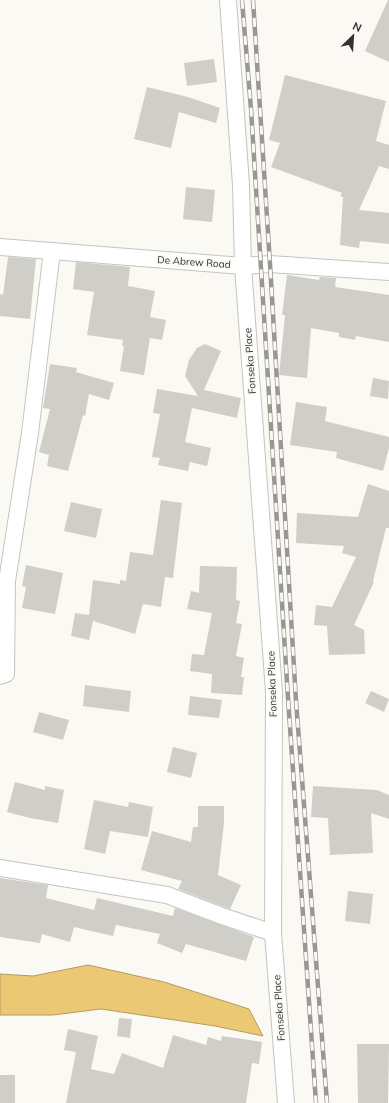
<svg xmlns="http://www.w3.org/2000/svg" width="389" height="1103" font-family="Mulish,sans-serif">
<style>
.water{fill:#ebc874;stroke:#b49b60}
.building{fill:#d0cec8}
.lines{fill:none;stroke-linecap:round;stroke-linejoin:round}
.minor-casing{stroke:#c6c4bf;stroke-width:18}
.minor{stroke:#fff;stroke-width:16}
.rail-casing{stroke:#999793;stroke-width:4.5}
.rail{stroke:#fbf9f3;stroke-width:3;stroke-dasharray:9;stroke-linecap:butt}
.labels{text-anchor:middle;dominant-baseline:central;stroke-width:3.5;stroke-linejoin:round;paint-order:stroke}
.street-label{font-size:10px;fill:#333230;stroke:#fbf9f3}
</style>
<rect width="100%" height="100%" fill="#fbf9f3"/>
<!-- water -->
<path class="water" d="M88 965 164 982 249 1009 263 1036 215 1026 101 1009 53 1015H0V974L33 976Z"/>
<!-- building -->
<g class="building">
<path d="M388 0H389V62L365 51Z"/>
<path d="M214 59 217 82 187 86 184 63Z"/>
<path d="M285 75 386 101 376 141 389 145V169L379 166 359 210 389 213V244L360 241 359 248 340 245 343 197 340 196 342 193 271 167 280 143 269 140Z"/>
<path d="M147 87 188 97 220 108 216 123 179 112 171 148 134 139Z"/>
<path d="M186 187 215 190 212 222 183 219Z"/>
<path d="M8 257 36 259 30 319 0 316V294L3 295Z"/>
<path d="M76 262 130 267 128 286 155 291 150 317 166 320 162 340 150 338 144 375 120 371 124 346H122L123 340 87 335 94 292 73 289Z"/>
<path d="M287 275 319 280 320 277 336 278 335 287 389 295V342L356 336 355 340 339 337V333L311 328 307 378 279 375 285 315H282Z"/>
<path d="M205 344 221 351 204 390 241 398 237 418 192 408 185 442 211 448 207 466 190 462 188 471 158 465 160 458 152 457 160 414 153 413 157 389 198 396 185 376 189 360 197 348Z"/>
<path d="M50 364 77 368 76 372 114 383 109 400 89 394 85 416 83 415 68 471 47 466 49 455 39 452 50 409 43 408Z"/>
<path d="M373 378 389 381 388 399 370 396Z"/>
<path d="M296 402 327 407 325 421 389 437V448L383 471 336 458 337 452 290 445Z"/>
<path d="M368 484 389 491V528H386L373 581 374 582 354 625 364 630 365 654 329 655 327 626 314 625 316 605 332 607 356 557 342 553 344 546 296 543 297 513 358 517Z"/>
<path d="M161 500 182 503 173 578 165 577 161 607 143 604 135 634 93 621 89 640 71 636 75 613 89 615 93 580 120 584V580L126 581 130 552 153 555Z"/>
<path d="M71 502 102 509 96 538 64 531Z"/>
<path d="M26 565 63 573 55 614 22 608 26 587 22 586Z"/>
<path d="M200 566 237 567 236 600 240 601 236 623 242 624 236 656 244 658 241 677H244L242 695 211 693 212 674 190 671 192 654 204 655 212 613 187 609 191 591 199 593Z"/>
<path d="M85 685 131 691 129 712 83 706Z"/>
<path d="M371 691 389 699 384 712 365 703Z"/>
<path d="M190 696 222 700 219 718 188 715Z"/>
<path d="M39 712 69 720 63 740 33 732Z"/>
<path d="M173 747 197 753 191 778 167 772Z"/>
<path d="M15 782 45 790V786L64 790 58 823 30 818 7 812Z"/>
<path d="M313 786 377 790 389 795V819L371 813 373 853 330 855 328 818 311 817Z"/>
<path d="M94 800 128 807 129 802 153 807 148 837 110 831 105 854 84 849Z"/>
<path d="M198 806H224V823L218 875 241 885 230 909 178 889 182 881 141 870 152 831 191 842 193 827H198Z"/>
<path d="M0 878 48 885 46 898 94 910 97 898 173 916 175 908 254 937 246 961 186 944 182 953 157 943 160 934 116 925 113 936 74 927 70 942 42 934 40 943 0 937Z"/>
<path d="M348 891 373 894 370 924 345 921Z"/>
<path d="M119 1018 132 1019 130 1038 117 1036Z"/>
<path d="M68 1029 98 1036 91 1069 114 1074 122 1053 163 1068 173 1035 206 1045 208 1037 221 1041 222 1036 262 1042 259 1064 252 1063 246 1103H66L76 1052 64 1050Z"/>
<path d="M357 1044H389L388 1103H358Z"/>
<rect x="0" y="1075" width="15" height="28"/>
</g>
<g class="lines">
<!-- minor casing -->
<g class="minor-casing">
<g id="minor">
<path d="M228 0 241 185 243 266 274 692 273 933 286 1103"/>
<path d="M0 247 243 266 270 264 389 272"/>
<path d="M0 676 6 674 7 581 30 433 52 251"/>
<path d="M0 868 167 895 222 916 273 933"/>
</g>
</g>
<!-- minor -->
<use href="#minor" class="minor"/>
<!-- rail casing -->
<g class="rail-casing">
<g id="rail">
<path d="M242 0 251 109 288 698 316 1103"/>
<path d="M253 0 270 264 296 701 327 1103"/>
</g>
</g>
<!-- rail -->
<use href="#rail" class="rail"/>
</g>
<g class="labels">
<!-- street labels -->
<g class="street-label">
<text transform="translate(194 262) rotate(4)">De Abrew Road</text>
<text transform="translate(250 361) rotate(-94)">Fonseka Place</text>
<text transform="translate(272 684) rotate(-92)">Fonseka Place</text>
<text transform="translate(279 1008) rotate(-94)">Fonseka Place</text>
</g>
</g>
<!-- north arrow -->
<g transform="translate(353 36) rotate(25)" stroke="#fbf9f3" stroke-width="3" paint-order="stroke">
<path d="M0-3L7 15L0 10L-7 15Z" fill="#333230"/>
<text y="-6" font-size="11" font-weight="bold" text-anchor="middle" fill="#333230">N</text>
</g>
</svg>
